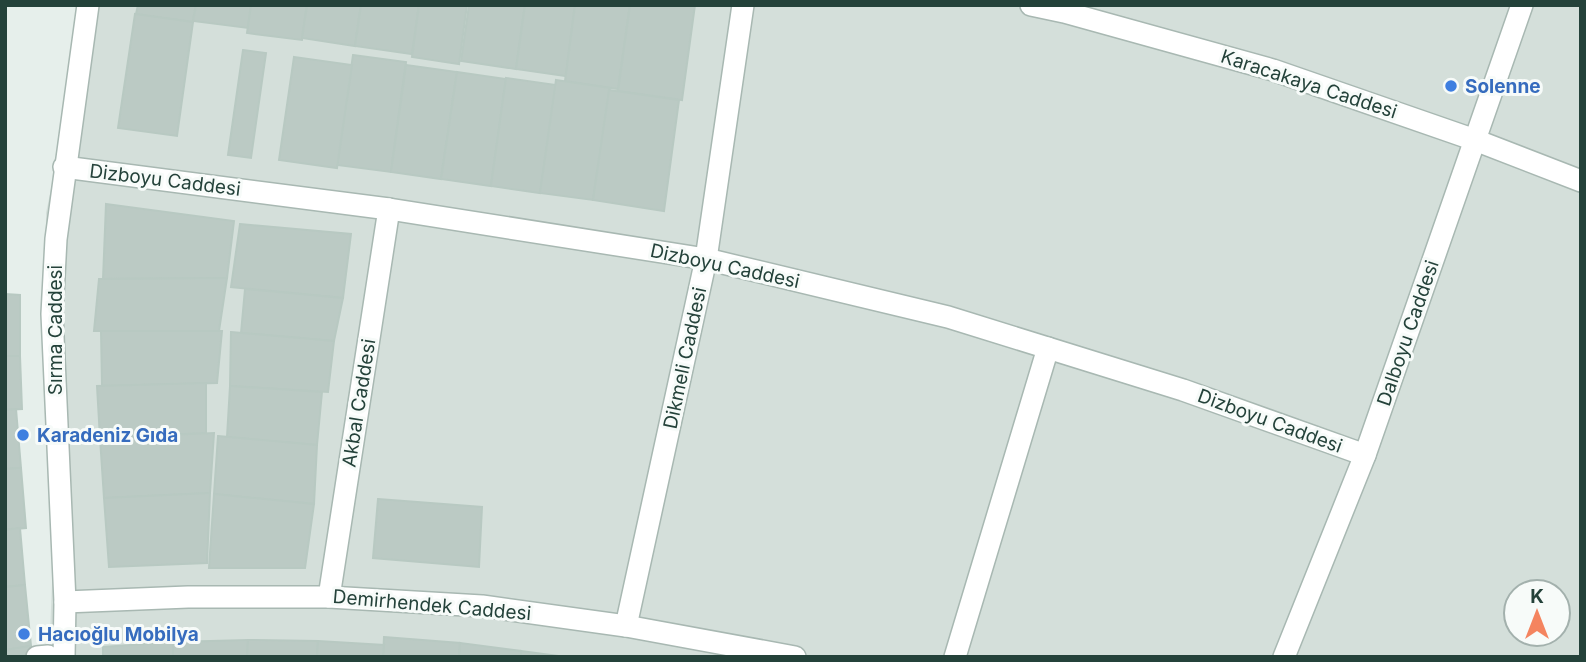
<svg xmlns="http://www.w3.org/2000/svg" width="1586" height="662" font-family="Inter,sans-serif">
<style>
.built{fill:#d4dfda;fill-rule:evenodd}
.building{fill:#bbcac4;stroke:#b8c9c2;stroke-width:2}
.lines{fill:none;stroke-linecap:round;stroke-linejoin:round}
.pedestrian-casing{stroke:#a8b8b2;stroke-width:24}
.minor-casing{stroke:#a8b8b2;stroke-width:24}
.tertiary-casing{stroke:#a8b8b2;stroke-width:24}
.pedestrian{stroke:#fff;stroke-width:21}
.minor{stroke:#fff;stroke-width:21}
.tertiary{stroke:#fff;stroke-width:21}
.shop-dot{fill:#3f7fe0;stroke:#f7fbf9;stroke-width:2.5}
.labels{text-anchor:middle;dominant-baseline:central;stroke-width:6;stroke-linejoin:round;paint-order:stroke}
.street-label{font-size:19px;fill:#24423a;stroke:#f7fbf9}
.shop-label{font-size:19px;font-weight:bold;fill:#366cbe;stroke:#f7fbf9;text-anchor:start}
</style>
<rect width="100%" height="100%" fill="#e6efeb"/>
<!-- built -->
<path class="built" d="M89 5H1581V657H49L53 559 46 213ZM1516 592H1558V634H1516Z"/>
<!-- building -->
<g class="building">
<path d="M138 5H196L193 22 136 14Z"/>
<path d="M196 5H251L248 28 193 21Z"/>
<path d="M251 5H307L302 40 247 33Z"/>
<path d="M307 5H361L355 46 302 38Z"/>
<path d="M361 5H419L412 54 355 46Z"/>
<path d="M419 5H467L459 64 412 57Z"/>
<path d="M469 5H525L516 69 461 61Z"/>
<path d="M525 5H575L566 76 516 69Z"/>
<path d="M575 5H630L618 89 565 81Z"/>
<path d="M630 5H695L682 100 618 91Z"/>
<path d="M135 14 193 22 177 136 118 128Z"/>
<path d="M243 50 266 53 251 158 228 155Z"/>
<path d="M353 55 406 62 391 172 337 165Z"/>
<path d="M294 57 352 65 337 168 279 160Z"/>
<path d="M406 65 457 72 441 179 391 172Z"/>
<path d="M457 72 506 79 491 186 441 179Z"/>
<path d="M506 78 556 85 540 193 491 186Z"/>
<path d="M556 80 610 88 593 200 540 193Z"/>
<path d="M609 90 679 100 664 211 593 200Z"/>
<path d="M106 204 234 221 227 278 103 279Z"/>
<path d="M240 224 351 234 343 298 231 287Z"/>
<path d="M227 278 219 331H94L99 279Z"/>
<path d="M245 289 343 298 334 341 241 333Z"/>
<path d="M5 294 20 295V356H5Z"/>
<path d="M101 331H222L217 383 102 386Z"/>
<path d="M231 332 334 341 328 392 230 386Z"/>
<path d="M5 356H20L22 409 5 410Z"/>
<path d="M206 383V433L100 438 97 386Z"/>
<path d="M230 386 322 392 317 445 227 437Z"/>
<path d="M16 409 21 468 5 469V410Z"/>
<path d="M214 433 210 493 104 498 100 438Z"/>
<path d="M218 436 317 445 314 504 214 494Z"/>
<path d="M21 468 26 528 5 530V469Z"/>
<path d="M210 493 207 563 109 567 104 498Z"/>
<path d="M214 494 314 504 305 568H209Z"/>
<path d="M378 499 482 507 479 567 373 558Z"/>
<path d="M20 528 25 585 5 587V530Z"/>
<path d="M25 585 31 646 5 650V587Z"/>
<path d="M384 637 460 643 459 657H383Z"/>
<path d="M248 640 247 657H173V642Z"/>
<path d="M248 640 318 641 317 657H247Z"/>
<path d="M318 641 384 645 383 657H317Z"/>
<path d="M173 642V657H103V647Z"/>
<path d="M460 643 521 651V657H459Z"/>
<path d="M31 646 33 657H5V650Z"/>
<path d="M521 651 566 657H521Z"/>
</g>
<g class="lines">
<!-- pedestrian casing -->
<g class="pedestrian-casing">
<path id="pedestrian" d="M37 657 48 656"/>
</g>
<!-- minor casing -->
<g class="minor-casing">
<g id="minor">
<path d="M64 167 389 209 706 259 948 317 1183 390 1365 455"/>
<path d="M329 597 389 209"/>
<path d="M626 626 706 259 743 5"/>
<path d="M955 657 1048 348"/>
<path d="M1284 657 1365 455 1522 5"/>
</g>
</g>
<!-- tertiary casing -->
<g class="tertiary-casing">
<g id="tertiary">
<path d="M1031 5 1064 12 1273 70 1475 140 1581 181"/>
<path d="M65 602 188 597H329L482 606 626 626 795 657"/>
<path d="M64 657 65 602 52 314 56 239 88 5"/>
</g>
</g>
<!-- pedestrian -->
<use href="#pedestrian" class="pedestrian"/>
<!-- minor -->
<use href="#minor" class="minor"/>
<!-- tertiary -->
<use href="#tertiary" class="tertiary"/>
</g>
<!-- markers -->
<g class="shop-dot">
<circle cx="1451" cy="86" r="7"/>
<circle cx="23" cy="435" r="7"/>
<circle cx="24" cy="634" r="7"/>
</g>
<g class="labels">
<!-- street labels -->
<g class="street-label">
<text transform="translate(1309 84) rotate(18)">Karacakaya Caddesi</text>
<text transform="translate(165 180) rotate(7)">Dizboyu Caddesi</text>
<text transform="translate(725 266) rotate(12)">Dizboyu Caddesi</text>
<text transform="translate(55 330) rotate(-90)">Sırma Caddesi</text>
<text transform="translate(1408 333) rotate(-71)">Dalboyu Caddesi</text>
<text transform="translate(685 358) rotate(-78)">Dikmeli Caddesi</text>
<text transform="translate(359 403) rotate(-81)">Akbal Caddesi</text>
<text transform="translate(1270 421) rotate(20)">Dizboyu Caddesi</text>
<text transform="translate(432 605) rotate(5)">Demirhendek Caddesi</text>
</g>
<!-- shop labels -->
<g class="shop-label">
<text x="1465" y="86">Solenne</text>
<text x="37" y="435">Karadeniz Gıda</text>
<text x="38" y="634">Hacıoğlu Mobilya</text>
</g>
</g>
<!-- border -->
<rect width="1586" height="662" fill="none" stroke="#24423a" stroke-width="14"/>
<!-- north arrow -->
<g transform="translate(1537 613)"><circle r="33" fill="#f7fbf9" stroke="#a3b1ad" stroke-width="2"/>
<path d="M0-5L12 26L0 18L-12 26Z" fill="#f4845f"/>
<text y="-10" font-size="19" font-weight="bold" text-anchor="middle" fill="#24423a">K</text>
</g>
</svg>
